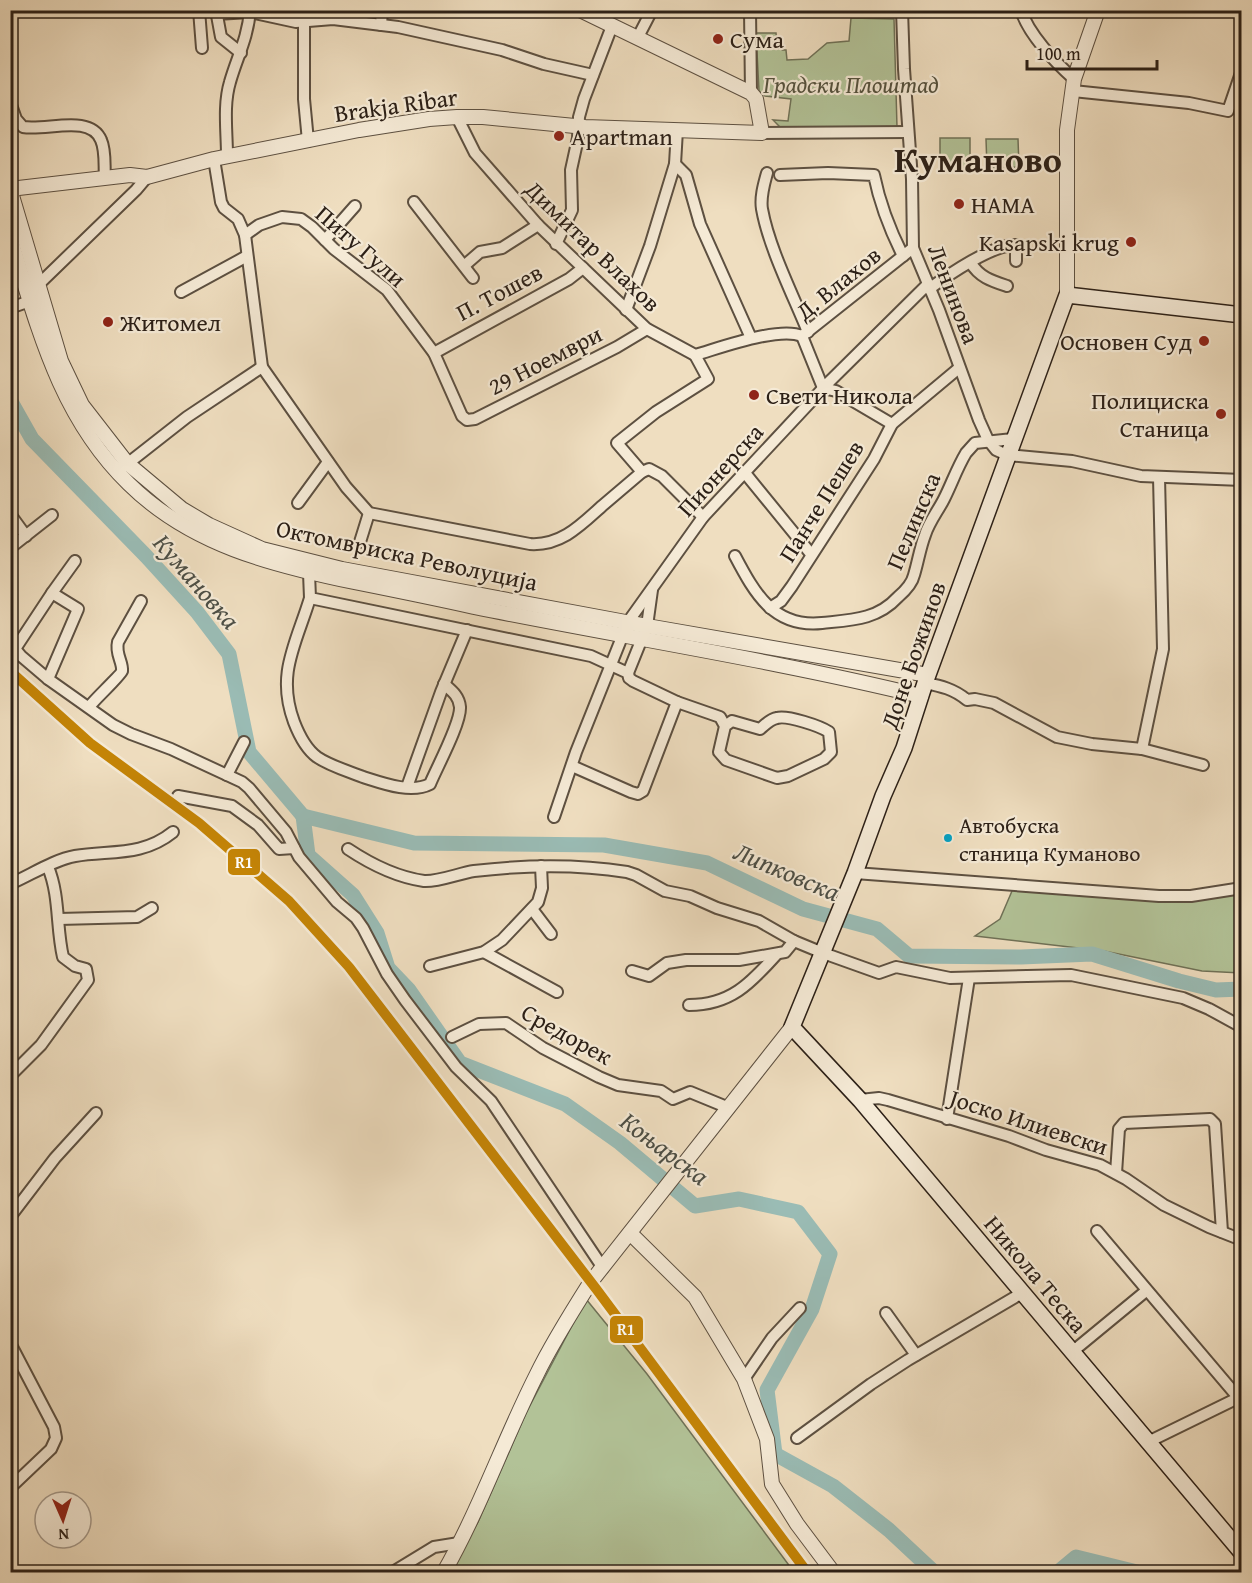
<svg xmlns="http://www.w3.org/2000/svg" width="1252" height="1583" font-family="'Gentium Book Plus',serif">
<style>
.green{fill:#b2c297;stroke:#6f7157;stroke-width:1.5}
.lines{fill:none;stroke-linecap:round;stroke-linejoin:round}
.river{stroke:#9abcb5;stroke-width:15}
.minor-casing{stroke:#5d5041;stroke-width:14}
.tertiary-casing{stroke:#5d5041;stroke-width:16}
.secondary-casing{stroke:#2c2017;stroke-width:18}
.minor{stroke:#f5ead6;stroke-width:10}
.tertiary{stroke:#f5ead6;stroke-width:14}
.secondary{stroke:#f5ead6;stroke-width:15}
.rail-1-casing{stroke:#f5ead6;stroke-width:15}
.rail-1{stroke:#c48406;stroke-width:10}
.poi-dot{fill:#8f2418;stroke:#f5ead6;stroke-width:2}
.bus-dot{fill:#02a2c5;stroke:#f5ead6;stroke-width:2}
.labels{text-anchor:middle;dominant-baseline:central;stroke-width:4.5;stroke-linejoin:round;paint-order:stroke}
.bus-label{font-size:22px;fill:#2c2017;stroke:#f5ead6;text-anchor:start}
.poi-label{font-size:24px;fill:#2c2017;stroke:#f5ead6;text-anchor:start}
.park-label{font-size:24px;font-style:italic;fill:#54513d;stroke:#f5ead6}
.street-label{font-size:24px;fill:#2c2017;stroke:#f5ead6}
.water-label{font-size:26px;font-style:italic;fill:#4d4f46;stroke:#f5ead6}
.town-label{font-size:36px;font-weight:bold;fill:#2c2017;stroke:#f5ead6}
.line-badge{stroke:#f5ead6;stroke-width:2}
.badge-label{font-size:16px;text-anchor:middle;font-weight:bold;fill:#fff}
</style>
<rect width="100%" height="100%" fill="#efdec0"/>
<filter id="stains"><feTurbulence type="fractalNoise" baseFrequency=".00333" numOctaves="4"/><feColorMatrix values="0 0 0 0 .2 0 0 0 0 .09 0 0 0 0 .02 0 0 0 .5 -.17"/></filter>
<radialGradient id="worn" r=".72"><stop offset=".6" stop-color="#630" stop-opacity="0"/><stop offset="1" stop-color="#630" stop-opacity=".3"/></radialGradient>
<!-- green -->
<g class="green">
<path d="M851 18 894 19 897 127 781 128 773 120 788 121 791 99 765 96 759 91 756 33H776L777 46 782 45V50H786L787 60 808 59 827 43 849 41Z"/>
<path d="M940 138H970V168L940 169Z"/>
<path d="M986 139H1018L1019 167 987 168Z"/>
<path d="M1015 884 1165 902 1241 888V973L1202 971 1104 951 975 936 1000 919Z"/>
<path d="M586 1299 647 1374 794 1572H449L478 1522 526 1413Z"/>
</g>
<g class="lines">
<!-- river -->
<g class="river">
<path d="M10 400 32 439 146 556 197 612 229 654 249 752 303 816"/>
<path d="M303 816 308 855 353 895 377 933 388 968 409 990 460 1063 565 1104 620 1143 695 1206 739 1199 798 1212 830 1254 812 1309 767 1390 775 1454 833 1486 889 1530 934 1572"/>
<path d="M303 816 414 843 604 845 707 863 803 909 877 929 909 956 1021 957 1092 954 1179 981 1216 990 1242 989"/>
<path d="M1058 1572 1076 1557 1137 1572"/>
</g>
<!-- minor casing -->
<g class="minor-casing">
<g id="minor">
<path d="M199 10 202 48"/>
<path d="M216 10 221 37 241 53"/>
<path d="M750 10 751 93"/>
<path d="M902 10 904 69 912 179 913 248 939 310 979 420 988 440 996 450 1007 455 1072 461 1141 476 1242 480"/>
<path d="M1021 10C1028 34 1056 63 1074 79"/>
<path d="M216 14 250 12 296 22 333 19 398 27 502 50 544 64 593 75"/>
<path d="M304 21V99L308 141"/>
<path d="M381 25 382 10"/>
<path d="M638 37 652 10"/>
<path d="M1073 91 1189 103 1228 111 1242 70"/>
<path d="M10 102 16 119 23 127C47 131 90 114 101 140 106 151 104 166 105 177"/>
<path d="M457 117 475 153 538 225 647 329 695 355C720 348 779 326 802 336"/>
<path d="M762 133 908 132"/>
<path d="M227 156C227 132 223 105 230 82 237 57 248 38 250 10"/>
<path d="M214 159 221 202 224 208 238 219 245 235 262 367 346 487 369 513 530 544C561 546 581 525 602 506 616 494 629 483 642 472L617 443 656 412 708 379 695 355"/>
<path d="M675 164 677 130"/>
<path d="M767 173C764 184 760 197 762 209 769 248 793 295 808 332"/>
<path d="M780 175 828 173 874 175C880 205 890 230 903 256"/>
<path d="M414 202 473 278"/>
<path d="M245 235 259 225 282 217 301 219 312 227 334 249 387 290 434 353 462 416 467 420 475 419 617 347 647 329"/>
<path d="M325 240 355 206"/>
<path d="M556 244 572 210 571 170 578 138 579 117 584 99 612 26"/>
<path d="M971 263C979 277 992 281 1007 286"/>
<path d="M465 265 480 252 502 248 538 225"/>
<path d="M38 285 136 190 147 177"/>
<path d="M929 289C948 275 993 244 1016 245V261"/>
<path d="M181 292 247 256"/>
<path d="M10 308 30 301"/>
<path d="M626 310 650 246 675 164 686 175 700 224 751 338"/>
<path d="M434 353 569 279 583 268"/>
<path d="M823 388 802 336 913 248"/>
<path d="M823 388 836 391 892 424"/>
<path d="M122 468 187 417 262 367"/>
<path d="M642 472 649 469 662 476 703 517"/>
<path d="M745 473 811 554"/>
<path d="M298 503 328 462"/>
<path d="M10 514 26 536"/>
<path d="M360 542 369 513"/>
<path d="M10 548 52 515"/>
<path d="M735 556C755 594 774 628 822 623 851 620 877 620 898 597 905 591 912 584 914 575 918 562 920 548 925 535 929 522 938 511 944 499 952 483 957 468 966 453L975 443 1013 439"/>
<path d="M309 573 310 598 591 656 628 673 629 678 633 681 677 702 643 791 638 794 631 792 572 766"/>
<path d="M310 598C296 644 276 674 294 722 299 735 306 749 317 757 330 766 348 771 363 777 382 783 411 794 430 784 437 767 461 723 460 707 459 696 452 691 444 684"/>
<path d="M770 608 781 601 792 586 874 459 892 424 959 368"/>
<path d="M10 643 21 656 48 679 113 725 131 734 171 749 242 782 249 788 286 832 299 857 337 902 356 918 363 928 387 974 405 1000 456 1067 491 1101 603 1268"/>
<path d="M15 649 52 593 75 561"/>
<path d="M628 673 647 626 652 590"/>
<path d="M48 679 78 609 52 593"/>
<path d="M925 683C941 686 954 689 967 700L975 699 994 703 1057 737 1092 744 1142 749 1203 765"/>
<path d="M677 702 720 717 725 726 719 752 726 760 777 778 788 776 824 759 831 752 829 732C820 726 787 715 777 718 770 719 765 725 760 729L732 721 725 726"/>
<path d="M89 707C94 700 121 675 122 671 123 662 115 654 118 642L141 601"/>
<path d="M1142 749 1163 649 1159 477"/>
<path d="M227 775 244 742"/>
<path d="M407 787 441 692 467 630"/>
<path d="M178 796 232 806 258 825 279 849 294 848"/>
<path d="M554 817 576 752 628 622 703 517 830 381 927 285"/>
<path d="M348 849C372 865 396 877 424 881 438 882 460 873 474 871 525 865 576 864 627 872L636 875 665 891 690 896 717 908 759 921 794 941 823 953 879 973 896 967 950 978 1071 975 1183 998 1209 1009 1242 1027"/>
<path d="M855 873 1159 896H1191L1242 888"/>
<path d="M10 884C31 875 53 860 75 856 110 850 142 857 173 832"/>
<path d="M532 909 551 934"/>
<path d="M59 919 137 917 152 908"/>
<path d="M484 952 557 992"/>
<path d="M430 966 484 952 502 940 538 902 542 888 541 866"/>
<path d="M632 971 649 976 667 963 686 960H739L785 952 794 941"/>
<path d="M689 1005C730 1005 750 984 776 955"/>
<path d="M452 1037 479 1024 506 1023 543 1048 599 1077 618 1085 661 1091 673 1099 690 1092 729 1108"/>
<path d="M10 1076 41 1045 88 980 86 969 75 966 63 957C56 927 60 896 48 867"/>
<path d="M860 1100 879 1098 888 1100 1009 1136 1046 1150 1100 1165 1126 1179 1164 1205 1209 1227 1242 1240"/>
<path d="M947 1119 969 978"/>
<path d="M1116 1173 1119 1129 1124 1123 1210 1119 1215 1124 1222 1232"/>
<path d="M10 1217 55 1158 96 1113"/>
<path d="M1097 1231 1242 1402"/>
<path d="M886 1313 916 1355"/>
<path d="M10 1343 54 1427 56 1438 51 1449 10 1488"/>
<path d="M1072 1352 1146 1291"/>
<path d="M744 1379 772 1338 800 1308"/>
<path d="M797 1438 871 1384 908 1360 1022 1293"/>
<path d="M1148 1442 1242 1396"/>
<path d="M393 1572 434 1547 459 1543"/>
</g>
</g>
<!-- tertiary casing -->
<g class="tertiary-casing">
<g id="tertiary">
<path d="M10 189 61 361 82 405 127 463 182 509 209 525 262 549 342 569 647 626 928 675"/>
<path d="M10 189 130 175 147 177 214 159 359 130 429 119 457 117H483L585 127 762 133 756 99 751 93 580 10"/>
<path d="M10 237C38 327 59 416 129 484 191 545 272 565 354 582 394 590 434 598 474 607 623 637 773 660 921 696"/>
<path d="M1067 295V130L1074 79 1098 10"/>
<path d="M630 1233 695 1297 744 1379 767 1439 772 1484 797 1524 833 1572"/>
<path d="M444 1572C480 1509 504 1439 537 1374 552 1343 571 1313 590 1283L792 1027"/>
</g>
</g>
<!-- secondary casing -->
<g class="secondary-casing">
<path id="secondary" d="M1242 315 1067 295 925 683 904 748 883 796 855 873 792 1027 860 1100 1242 1553"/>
</g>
<!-- minor -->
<use href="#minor" class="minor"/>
<!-- tertiary -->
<use href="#tertiary" class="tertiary"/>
<!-- secondary -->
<use href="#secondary" class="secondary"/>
<!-- rail-1 casing -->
<g class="rail-1-casing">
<path id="rail-1" d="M10 671 90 743 199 823 289 901 349 967 597 1290 807 1572"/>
</g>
<!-- rail-1 -->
<use href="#rail-1" class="rail-1"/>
</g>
<!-- markers -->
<g class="poi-dot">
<circle cx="718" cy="39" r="6"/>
<circle cx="559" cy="136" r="6"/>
<circle cx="959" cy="204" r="6"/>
<circle cx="1131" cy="242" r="6"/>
<circle cx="108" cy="322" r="6"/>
<circle cx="1204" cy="341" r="6"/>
<circle cx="754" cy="395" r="6"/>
<circle cx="1221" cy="414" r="6"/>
</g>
<circle class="bus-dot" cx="948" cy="838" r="5"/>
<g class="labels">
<!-- bus labels -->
<g class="bus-label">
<text x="959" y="825">Автобуска<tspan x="959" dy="28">станица Куманово</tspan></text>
</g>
<!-- poi labels -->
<g class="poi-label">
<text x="730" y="39">Сума</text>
<text x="571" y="136">Apartman</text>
<text x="971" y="204">НАМА</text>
<text x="1119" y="242" text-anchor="end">Kasapski krug</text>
<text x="120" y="322">Житомел</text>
<text x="1192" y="341" text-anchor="end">Основен Суд</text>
<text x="766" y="395">Свети Никола</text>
<text x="1209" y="400" text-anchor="end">Полициска<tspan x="1209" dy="28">Станица</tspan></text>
</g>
<!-- park labels -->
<g class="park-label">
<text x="851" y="84">Градски Плоштад</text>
</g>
<!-- street labels -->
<g class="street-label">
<text transform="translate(396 105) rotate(-8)">Brakja Ribar</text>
<text transform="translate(361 246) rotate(41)">Питу Гули</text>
<text transform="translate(593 246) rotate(44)">Димитар Влахов</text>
<text transform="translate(838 283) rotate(-39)">Д. Влахов</text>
<text transform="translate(499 292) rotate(-28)">П. Тошев</text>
<text transform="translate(954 294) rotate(69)">Ленинова</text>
<text transform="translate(545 360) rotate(-27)">29 Ноември</text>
<text transform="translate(720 470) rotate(-48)">Пионерска</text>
<text transform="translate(821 501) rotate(-58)">Панче Пешев</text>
<text transform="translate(913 521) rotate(-67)">Пелинска</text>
<text transform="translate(407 555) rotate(12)">Октомвриска Револуција</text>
<text transform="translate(913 655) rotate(-71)">Доне Божинов</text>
<text transform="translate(567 1034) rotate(29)">Средорек</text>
<text transform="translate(1029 1122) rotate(18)">Јоско Илиевски</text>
<text transform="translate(1036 1274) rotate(50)">Никола Теска</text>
</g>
<!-- water labels -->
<g class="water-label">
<text transform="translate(197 581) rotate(49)">Кумановка</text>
<text transform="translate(787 871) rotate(23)">Липковска</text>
<text transform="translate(665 1148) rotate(37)">Коњарска</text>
</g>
<!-- town labels -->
<g class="town-label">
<text x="978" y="158">Куманово</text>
</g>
</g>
<g class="line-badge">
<rect x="227" y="848" width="34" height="28" rx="6" fill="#c48406"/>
<rect x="609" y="1315" width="35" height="29" rx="6" fill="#c48406"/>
</g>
<g class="badge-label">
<text x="244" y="868">R1</text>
<text x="626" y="1335">R1</text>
</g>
<!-- margin -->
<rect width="1252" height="1583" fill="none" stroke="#efdec0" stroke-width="36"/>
<rect x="12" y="12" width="1228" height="1559" fill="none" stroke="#2c2017" stroke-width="3"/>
<rect x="18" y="18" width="1216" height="1547" fill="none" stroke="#2c2017" stroke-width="1.5"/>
<!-- north arrow -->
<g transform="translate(63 1520) rotate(177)"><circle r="28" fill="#f5ead6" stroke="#a5998a" stroke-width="1.5"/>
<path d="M0-4.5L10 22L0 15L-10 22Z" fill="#8f2418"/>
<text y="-9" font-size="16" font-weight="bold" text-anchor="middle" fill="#2c2017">N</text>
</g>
<!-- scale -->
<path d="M1027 60v9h130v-9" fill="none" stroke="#2c2017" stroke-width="3"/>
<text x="1036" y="60" font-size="18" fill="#2c2017" stroke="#f5ead6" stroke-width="4.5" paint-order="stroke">100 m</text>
<rect width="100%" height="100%" filter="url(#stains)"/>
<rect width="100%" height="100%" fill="url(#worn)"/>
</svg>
